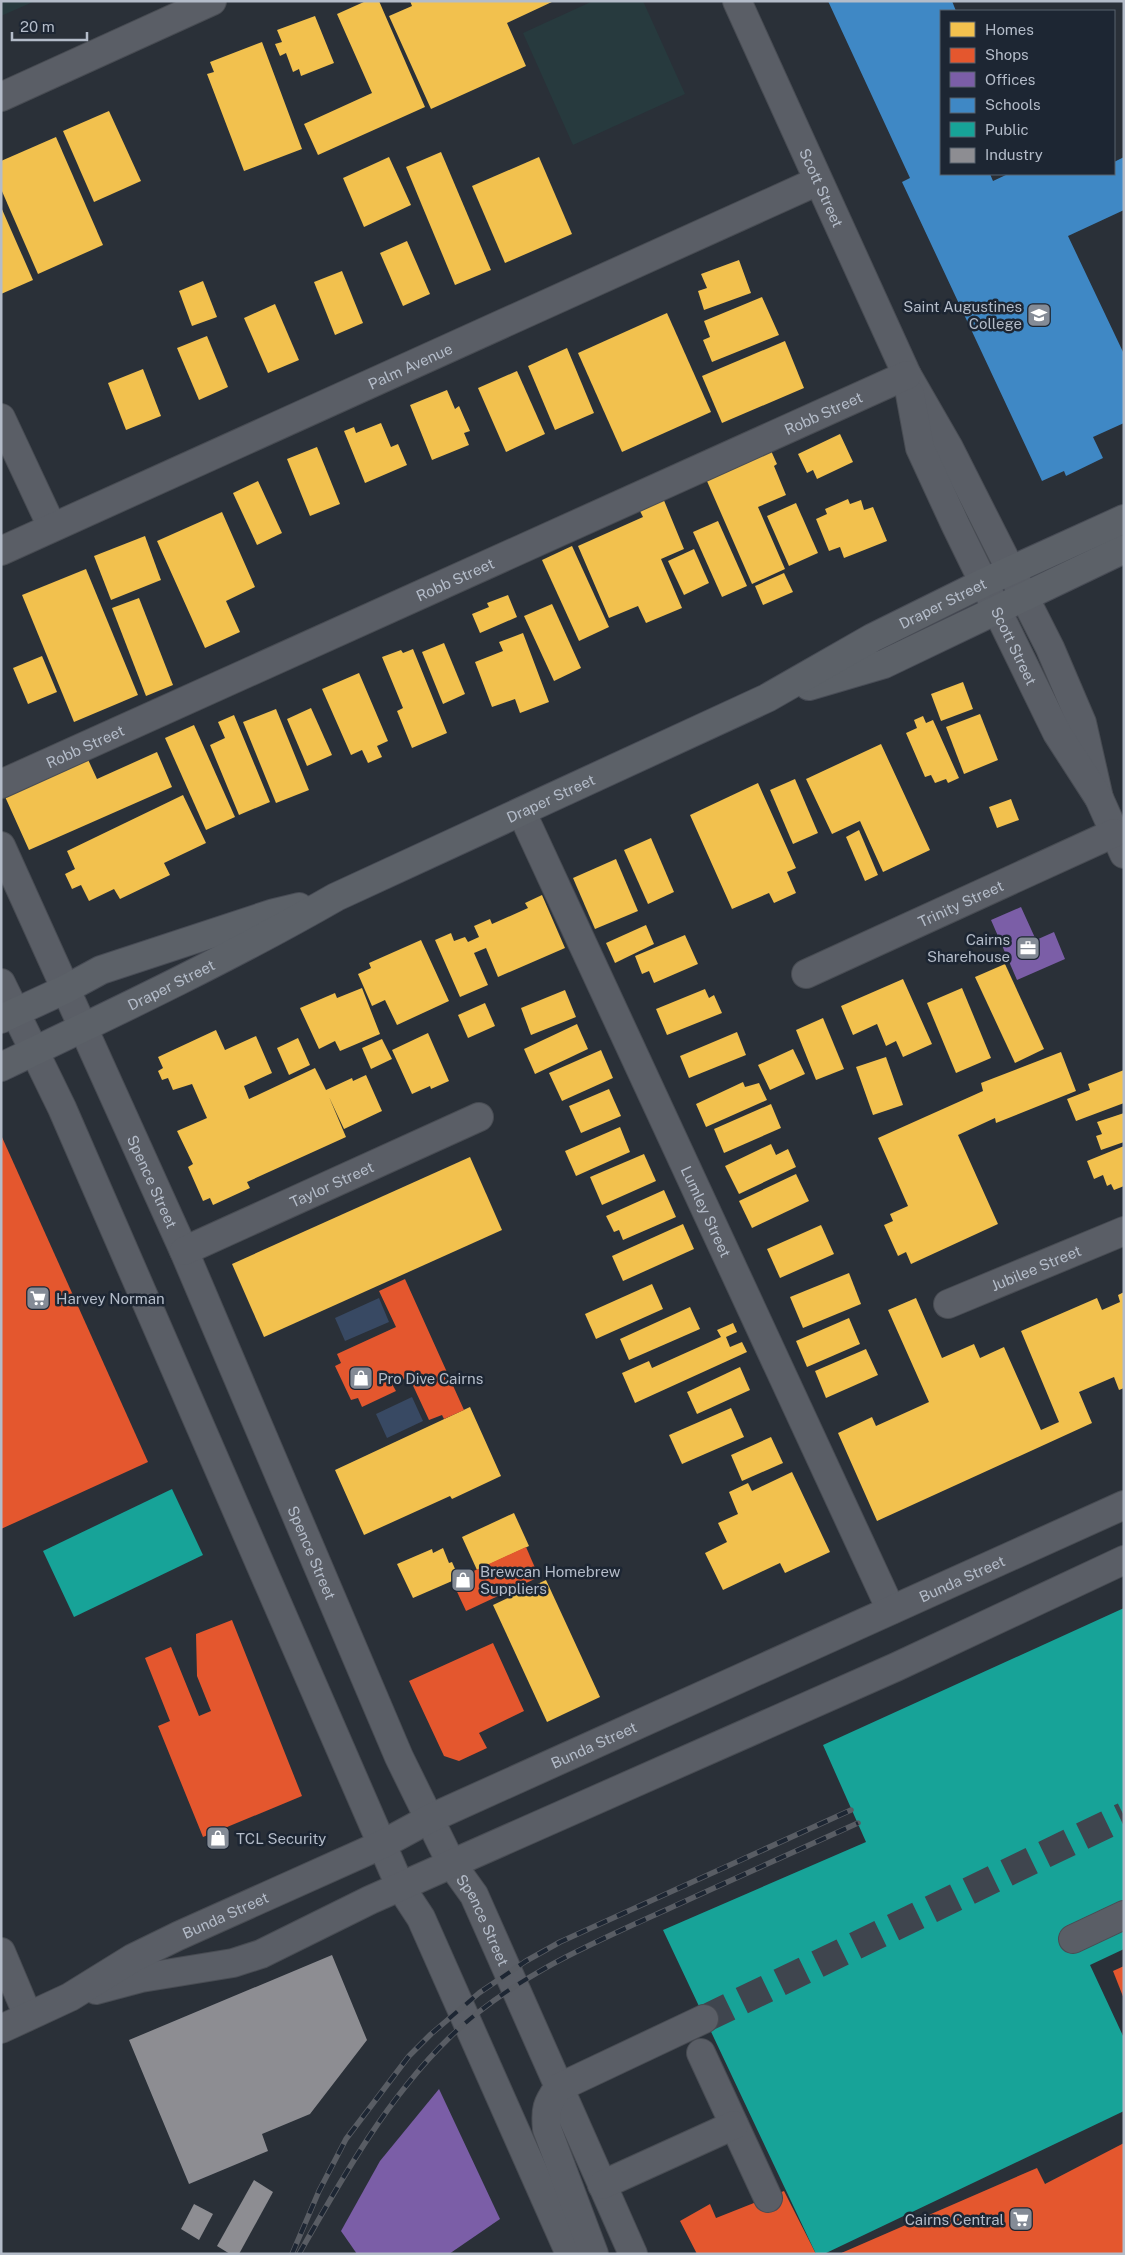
<svg xmlns="http://www.w3.org/2000/svg" width="1125" height="2255" font-family="'Public Sans',sans-serif">
<style>
.green{fill:#273a3e}
.water{fill:#384963}
.homes{fill:#f2c14e}
.shops{fill:#e4572e}
.offices{fill:#7b5ea7}
.schools{fill:#3f88c5}
.public{fill:#17a398}
.industry{fill:#8d8d92}
.lines{fill:none;stroke-linecap:round;stroke-linejoin:round}
.minor-tunnel{stroke:#3f454e;stroke-width:28;stroke-dasharray:28 14;stroke-linecap:butt}
.minor-casing{stroke:#484c53;stroke-width:30}
.major-casing{stroke:#484c55;stroke-width:30}
.minor{stroke:#5a5e66;stroke-width:28}
.major{stroke:#5c6168;stroke-width:28}
.rail-casing{stroke:#595d64;stroke-width:5.5}
.rail{stroke:#1d2633;stroke-width:4;stroke-dasharray:11;stroke-linecap:butt}
.labels{text-anchor:middle;dominant-baseline:central;stroke-width:5;stroke-linejoin:round;paint-order:stroke}
.street-label{font-size:15px;fill:#b4bcc9;stroke:#1d2633}
.poi-label{font-size:15px;fill:#b4bcc9;stroke:#1d2633;text-anchor:start}
</style>
<rect width="100%" height="100%" fill="#2a3038"/>
<!-- green -->
<g class="green">
<path d="M1 1H35L1 16Z"/>
<path d="M593 1H643L685 94 573 145 523 33Z"/>
</g>
<!-- water -->
<g class="water">
<path d="M379 1298 389 1322 345 1341 335 1318Z"/>
<path d="M412 1397 423 1421 387 1438 376 1414Z"/>
</g>
<!-- homes -->
<g class="homes">
<path d="M366 1H379L425 107 318 155 304 124 372 93 337 14Z"/>
<path d="M410 1H554L507 23 526 66 431 109 389 16 412 6Z"/>
<path d="M315 16 334 63 301 76 299 69 293 72 286 53 280 56 275 44 282 42 277 30Z"/>
<path d="M262 42 302 149 244 171 207 74 214 72 210 62Z"/>
<path d="M109 111 141 181 94 202 63 131Z"/>
<path d="M56 137 103 245 38 274 1 189V161Z"/>
<path d="M441 152 491 270 455 285 406 167Z"/>
<path d="M389 157 411 205 364 227 343 178Z"/>
<path d="M539 157 572 234 505 263 472 186Z"/>
<path d="M1 207 33 280 1 294Z"/>
<path d="M407 241 430 294 403 306 380 253Z"/>
<path d="M739 260 751 293 704 310 698 291 707 288 701 274Z"/>
<path d="M342 271 363 323 335 335 314 282Z"/>
<path d="M203 281 217 317 192 326 179 291Z"/>
<path d="M762 297 779 335 712 362 703 340 710 337 704 321Z"/>
<path d="M275 304 299 360 268 373 244 318Z"/>
<path d="M667 313 711 412 622 452 578 353Z"/>
<path d="M207 336 228 387 199 400 177 348Z"/>
<path d="M785 341 804 388 722 423 702 376Z"/>
<path d="M567 348 594 413 555 430 528 366Z"/>
<path d="M143 369 161 416 126 430 108 383Z"/>
<path d="M517 371 545 434 506 452 478 388Z"/>
<path d="M447 390 455 409 459 406 470 431 464 433 469 445 432 460 410 405Z"/>
<path d="M381 423 391 447 398 444 407 465 365 483 344 431 354 427 356 433Z"/>
<path d="M840 434 853 462 817 479 813 470 807 473 798 454Z"/>
<path d="M768 444 777 464 774 466 786 495 758 507 785 569 752 584 703 472Z"/>
<path d="M317 447 340 504 310 516 287 459Z"/>
<path d="M258 481 282 533 257 545 233 493Z"/>
<path d="M663 498 684 549 661 559 682 608 646 623 638 606 609 618 578 546 643 517 639 509Z"/>
<path d="M848 499 850 504 861 500 864 510 873 507 887 541 844 558 840 547 829 551 816 519 827 514 825 509Z"/>
<path d="M796 503 818 553 789 566 767 516Z"/>
<path d="M222 512 255 587 226 601 240 632 205 648 157 541Z"/>
<path d="M718 521 747 586 722 597 693 532Z"/>
<path d="M145 536 161 580 111 600 94 556Z"/>
<path d="M572 546 609 627 579 641 542 560Z"/>
<path d="M694 549 709 583 684 595 668 561Z"/>
<path d="M86 569 138 695 74 722 22 595Z"/>
<path d="M784 573 793 592 763 605 755 586Z"/>
<path d="M508 595 517 617 480 633 472 614 489 607 487 603Z"/>
<path d="M139 598 173 685 146 696 112 608Z"/>
<path d="M552 604 581 668 554 681 524 616Z"/>
<path d="M523 633 549 702 520 713 515 699 492 707 475 662 503 651 499 642Z"/>
<path d="M444 643 465 694 443 704 422 652Z"/>
<path d="M413 649 447 733 412 748 397 711 403 708 382 657 401 650 403 653Z"/>
<path d="M42 656 57 692 28 704 13 668Z"/>
<path d="M359 673 388 741 377 746 382 757 368 763 362 750 351 755 322 689Z"/>
<path d="M963 682 973 709 941 721 931 694Z"/>
<path d="M311 708 332 755 307 766 287 719Z"/>
<path d="M276 709 309 790 276 803 243 722Z"/>
<path d="M980 714 998 760 964 774 946 727Z"/>
<path d="M234 715 270 802 239 815 210 745 225 738 218 722Z"/>
<path d="M923 716 926 723 933 720 959 778 948 783 946 779 935 783 931 775 925 777 906 733 917 728 914 720Z"/>
<path d="M194 725 235 817 206 830 165 738Z"/>
<path d="M881 744 930 850 883 872 860 821 832 834 806 779Z"/>
<path d="M157 752 172 787 29 850 2 790 85 753 97 779Z"/>
<path d="M795 779 818 833 793 844 770 790Z"/>
<path d="M758 783 796 868 787 872 796 893 774 903 769 893 732 909 690 815Z"/>
<path d="M183 795 206 843 164 863 170 875 120 899 114 889 89 901 81 885 72 889 65 874 75 869 67 851Z"/>
<path d="M1011 799 1019 820 997 828 989 807Z"/>
<path d="M859 830 878 875 865 881 846 837Z"/>
<path d="M651 838 674 892 648 904 624 850Z"/>
<path d="M616 859 638 911 595 929 573 878Z"/>
<path d="M542 895 565 948 498 977 486 948 474 953 488 985 460 997 435 940 451 933 454 941 465 937 468 942 479 937 474 926 490 919 492 924 528 908 525 903Z"/>
<path d="M646 925 654 944 615 963 606 943Z"/>
<path d="M685 935 698 964 654 983 649 971 642 974 635 956Z"/>
<path d="M421 940 449 1001 397 1025 385 1000 372 1006 358 974 371 968 369 963Z"/>
<path d="M1005 964 1044 1049 1015 1063 975 977Z"/>
<path d="M903 979 932 1044 903 1057 896 1041 886 1046 877 1024 853 1035 841 1006Z"/>
<path d="M362 988 380 1034 340 1051 335 1041 319 1049 300 1008 335 993 337 998Z"/>
<path d="M962 988 991 1058 956 1073 927 1003Z"/>
<path d="M705 989 709 998 714 995 722 1013 667 1035 656 1009Z"/>
<path d="M565 990 576 1017 531 1035 521 1008Z"/>
<path d="M485 1003 495 1026 468 1038 458 1015Z"/>
<path d="M823 1018 844 1069 816 1080 796 1030Z"/>
<path d="M577 1024 588 1049 535 1074 524 1049Z"/>
<path d="M216 1030 225 1050 256 1036 272 1073 244 1086 249 1099 315 1068 326 1090 352 1078 353 1081 366 1075 382 1111 344 1129 329 1097 346 1137 247 1182 250 1188 213 1205 210 1198 203 1201 188 1167 193 1164 177 1131 207 1118 192 1084 173 1090 168 1078 162 1080 158 1071 163 1068 158 1057Z"/>
<path d="M737 1032 746 1055 689 1078 680 1056Z"/>
<path d="M428 1033 449 1081 431 1089 430 1086 412 1094 392 1050Z"/>
<path d="M298 1038 310 1065 289 1075 277 1048Z"/>
<path d="M382 1039 392 1059 371 1069 362 1048Z"/>
<path d="M793 1049 805 1074 770 1090 758 1065Z"/>
<path d="M601 1050 613 1078 562 1101 549 1073Z"/>
<path d="M1061 1052 1076 1091 996 1123 995 1118 958 1135 998 1224 911 1264 906 1252 898 1256 884 1225 893 1221 890 1214 908 1206 878 1138 983 1091 981 1083Z"/>
<path d="M886 1057 903 1105 873 1115 856 1067Z"/>
<path d="M1124 1070V1103L1076 1121 1067 1099 1090 1090 1088 1084Z"/>
<path d="M743 1082 745 1087 759 1083 767 1100 706 1127 696 1104Z"/>
<path d="M609 1089 621 1116 581 1133 569 1106Z"/>
<path d="M771 1104 781 1128 724 1153 714 1129Z"/>
<path d="M1124 1113V1142L1101 1150 1096 1136 1102 1134 1097 1122Z"/>
<path d="M620 1127 630 1152 576 1176 565 1151Z"/>
<path d="M771 1144 776 1155 788 1149 796 1167 739 1194 725 1166Z"/>
<path d="M1124 1146V1186L1114 1190 1111 1184 1107 1186 1103 1175 1094 1179 1087 1161Z"/>
<path d="M644 1154 656 1181 602 1205 590 1177Z"/>
<path d="M470 1157 502 1230 264 1337 232 1264Z"/>
<path d="M796 1174 809 1201 752 1228 739 1201Z"/>
<path d="M664 1190 676 1217 623 1240 619 1230 614 1232 606 1216Z"/>
<path d="M683 1224 694 1249 623 1281 612 1256Z"/>
<path d="M821 1225 834 1254 780 1278 767 1249Z"/>
<path d="M849 1273 861 1304 803 1328 790 1297Z"/>
<path d="M652 1284 663 1309 596 1339 585 1314Z"/>
<path d="M1124 1292V1388L1119 1390 1114 1377 1079 1392 1092 1423 877 1521 838 1433 872 1417 876 1426 929 1402 888 1310 916 1298 942 1358 974 1344 980 1358 1004 1347 1041 1430 1059 1422 1021 1331 1097 1298 1102 1310 1120 1302 1118 1295Z"/>
<path d="M690 1307 700 1329 629 1360 620 1339Z"/>
<path d="M849 1318 860 1344 807 1367 796 1341Z"/>
<path d="M733 1323 737 1332 726 1337 730 1347 742 1342 747 1352 635 1403 622 1373 649 1361 652 1368 721 1337 717 1330Z"/>
<path d="M866 1349 878 1375 826 1398 815 1371Z"/>
<path d="M740 1367 750 1390 697 1414 687 1392Z"/>
<path d="M470 1407 501 1476 452 1499 450 1496 364 1535 335 1470Z"/>
<path d="M731 1408 744 1437 682 1464 669 1435Z"/>
<path d="M771 1437 783 1463 742 1481 731 1455Z"/>
<path d="M792 1472 830 1552 785 1573 780 1563 723 1590 705 1553 727 1542 718 1523 738 1514 729 1492 748 1483 752 1491Z"/>
<path d="M514 1513 529 1546 477 1570 462 1537Z"/>
<path d="M443 1548 449 1563 452 1562 459 1578 413 1598 397 1564 432 1549 433 1553Z"/>
<path d="M546 1580 600 1697 547 1722 493 1605Z"/>
</g>
<!-- shops -->
<g class="shops">
<path d="M1 1135 148 1462 1 1529Z"/>
<path d="M405 1279 464 1410 444 1419 442 1415 429 1420 409 1377 392 1384 396 1391 362 1407 358 1398 351 1400 335 1366 341 1363 337 1354 396 1327 379 1291Z"/>
<path d="M526 1547 539 1577 466 1611 452 1581Z"/>
<path d="M232 1620 302 1796 203 1837 158 1726 170 1721 145 1658 171 1647 199 1716 211 1711 197 1676 196 1634Z"/>
<path d="M493 1643 524 1711 479 1733 487 1748 459 1761 444 1756 409 1681Z"/>
<path d="M1124 1966V1999L1113 1971Z"/>
<path d="M1124 2143V2254H839L1037 2168 1045 2184Z"/>
<path d="M784 2191 816 2254H697L680 2221 710 2204 716 2218Z"/>
</g>
<!-- offices -->
<g class="offices">
<path d="M1021 907 1036 940 1054 932 1065 959 1017 980 991 920Z"/>
<path d="M439 2089 500 2219 449 2254H357L341 2231 380 2161Z"/>
</g>
<!-- schools -->
<path class="schools" d="M828 1H952L956 11H941V174H990L993 181 1008 174H1114V162L1124 157V210L1068 236 1124 354V423L1093 437 1103 458 1066 476 1064 471 1042 481 902 182 910 178Z"/>
<!-- public -->
<g class="public">
<path d="M172 1489 203 1555 74 1617 43 1551Z"/>
<path d="M1124 1608V1949L1090 1965 1124 2038V2111L824 2254H816L663 1930 866 1842 823 1745Z"/>
</g>
<!-- industry -->
<g class="industry">
<path d="M332 1955 367 2040 310 2114 262 2134 268 2151 189 2184 129 2040Z"/>
<path d="M254 2180 273 2192 239 2254H230L217 2246Z"/>
<path d="M194 2204 213 2214 199 2240 181 2229Z"/>
</g>
<g class="lines">
<!-- minor-tunnel -->
<path class="minor-tunnel" d="M704 2019 1124 1816"/>
<!-- minor casing -->
<g class="minor-casing">
<g id="minor">
<path id="s1" d="M737 1 907 375 949 448 1050 648 1082 723 1099 798"/>
<path d="M1 97 212 1"/>
<path id="s2" d="M910 394 920 448 956 526 1057 733 1099 798 1124 854"/>
<path d="M1 418 52 527"/>
<path id="s3" d="M1 551 818 181"/>
<path id="s4" d="M1 784 907 375"/>
<path id="s5" d="M522 813 891 1610"/>
<path id="s6" d="M1 846 184 1251 399 1757 451 1863 474 1895 633 2254"/>
<path id="s7" d="M806 974 1114 833"/>
<path d="M1 983 62 1108 400 1886 421 1918 570 2254"/>
<path id="s8" d="M184 1251 479 1117"/>
<path id="s9" d="M948 1304 1124 1231"/>
<path d="M1073 1939 1124 1915"/>
<path d="M1 1952 28 2016"/>
<path d="M96 1990 141 1978 233 1963 261 1954 370 1900 896 1667 1124 1560"/>
<path id="s10" d="M1 2029 70 1997 133 1958 178 1936 383 1844 429 1819 1124 1505"/>
<path d="M701 2053 768 2198"/>
<path d="M602 2185 734 2125"/>
<path d="M594 2254 547 2129C545 2109 547 2104 558 2088L704 2019"/>
</g>
</g>
<!-- major casing -->
<g class="major-casing">
<g id="major">
<path d="M809 686 884 664 1124 549"/>
<path d="M1 1019 66 989 101 970 274 913 299 907"/>
<path id="s11" d="M1 1067C114 1013 228 959 336 897L767 698 872 638 983 583 1124 519"/>
</g>
</g>
<!-- minor -->
<use href="#minor" class="minor"/>
<!-- major -->
<use href="#major" class="major"/>
<!-- rail casing -->
<g class="rail-casing">
<g id="rail">
<path d="M292 2254 319 2191 346 2139 409 2056 431 2034 479 1993 526 1961 560 1942 851 1810"/>
<path d="M299 2254C342 2178 387 2098 450 2037 512 1977 591 1944 668 1909 731 1880 794 1852 858 1823"/>
</g>
</g>
<!-- rail -->
<use href="#rail" class="rail"/>
</g>
<!-- icons -->
<defs>
<g id="school-square" transform="scale(1.25)"><rect x="-9" y="-9" width="18" height="18" rx="4" fill="#848b96" stroke="#1d2633"/><path d="M0-5L7-2L0 1L-7-2ZM-4 1L0 2.5L4 1V4Q0 6-4 4Z" fill="#fff"/></g>
<g id="office-square" transform="scale(1.25)"><rect x="-9" y="-9" width="18" height="18" rx="4" fill="#848b96" stroke="#1d2633"/><path d="M-6-3h4V-5.5h4V-3h4V5H-6ZM-1-4.5V-3h2v-1.5ZM-6 0V1H6V0Z" fill="#fff"/></g>
<g id="supermarket-square" transform="scale(1.25)"><rect x="-9" y="-9" width="18" height="18" rx="4" fill="#848b96" stroke="#1d2633"/><path d="M-6-5.5h2.5l.6 2H6L4.5 2H-2.5L-4.4-4H-6ZM-1.5 3.2a1.3 1.3 0 1 0 .1 0ZM3 3.2a1.3 1.3 0 1 0 .1 0Z" fill="#fff"/></g>
<g id="shop-square" transform="scale(1.25)"><rect x="-9" y="-9" width="18" height="18" rx="4" fill="#848b96" stroke="#1d2633"/><path d="M-5-2.5h2.3a2.7 3.5 0 0 1 5.4 0H5L5.5 6h-11ZM-1.5-2.5h3a1.5 2.3 0 0 0-3 0Z" fill="#fff"/></g>
</defs>
<g fill-rule="evenodd">
<use href="#school-square" x="1039" y="315"/>
<use href="#office-square" x="1028" y="948"/>
<use href="#supermarket-square" x="38" y="1298"/>
<use href="#shop-square" x="361" y="1378"/>
<use href="#shop-square" x="463" y="1580"/>
<use href="#shop-square" x="218" y="1838"/>
<use href="#supermarket-square" x="1021" y="2219"/>
</g>
<g class="labels">
<!-- street labels -->
<g class="street-label">
<text stroke="none"><textPath href="#s1" startOffset="205">Scott Street</textPath></text>
<text stroke="none"><textPath href="#s3" startOffset="449">Palm Avenue</textPath></text>
<text stroke="none"><textPath href="#s4" startOffset="902">Robb Street</textPath></text>
<text stroke="none"><textPath href="#s4" startOffset="498">Robb Street</textPath></text>
<text stroke="none"><textPath href="#s11" startOffset="1050">Draper Street</textPath></text>
<text stroke="none"><textPath href="#s2" startOffset="274">Scott Street</textPath></text>
<text stroke="none"><textPath href="#s4" startOffset="92">Robb Street</textPath></text>
<text stroke="none"><textPath href="#s11" startOffset="612">Draper Street</textPath></text>
<text stroke="none"><textPath href="#s7" startOffset="170">Trinity Street</textPath></text>
<text stroke="none"><textPath href="#s11" startOffset="189">Draper Street</textPath></text>
<text stroke="none"><textPath href="#s6" startOffset="368">Spence Street</textPath></text>
<text stroke="none"><textPath href="#s8" startOffset="162">Taylor Street</textPath></text>
<text stroke="none"><textPath href="#s5" startOffset="439">Lumley Street</textPath></text>
<text stroke="none"><textPath href="#s9" startOffset="95">Jubilee Street</textPath></text>
<text stroke="none"><textPath href="#s6" startOffset="772">Spence Street</textPath></text>
<text stroke="none"><textPath href="#s10" startOffset="1062">Bunda Street</textPath></text>
<text stroke="none"><textPath href="#s10" startOffset="658">Bunda Street</textPath></text>
<text stroke="none"><textPath href="#s10" startOffset="252">Bunda Street</textPath></text>
<text stroke="none"><textPath href="#s6" startOffset="1178">Spence Street</textPath></text>
</g>
<!-- poi labels -->
<g class="poi-label">
<text x="1022" y="306" text-anchor="end">Saint Augustines<tspan x="1022" dy="17">College</tspan></text>
<text x="1010" y="939" text-anchor="end">Cairns<tspan x="1010" dy="17">Sharehouse</tspan></text>
<text x="56" y="1298">Harvey Norman</text>
<text x="378" y="1378">Pro Dive Cairns</text>
<text x="480" y="1571">Brewcan Homebrew<tspan x="480" dy="17">Suppliers</tspan></text>
<text x="236" y="1838">TCL Security</text>
<text x="1004" y="2219" text-anchor="end">Cairns Central</text>
</g>
</g>
<!-- border -->
<rect width="1125" height="2255" fill="none" stroke="#b4bcc9" stroke-width="5"/>
<!-- legend -->
<rect x="940" y="10" width="175" height="165" fill="#1d2633" stroke="#59626f"/>
<rect x="950" y="22" width="25" height="15" fill="#f2c14e" stroke="#59626f"/>
<text x="985" y="35" font-size="15" fill="#b4bcc9">Homes</text>
<rect x="950" y="48" width="25" height="15" fill="#e4572e" stroke="#59626f"/>
<text x="985" y="60" font-size="15" fill="#b4bcc9">Shops</text>
<rect x="950" y="72" width="25" height="15" fill="#7b5ea7" stroke="#59626f"/>
<text x="985" y="85" font-size="15" fill="#b4bcc9">Offices</text>
<rect x="950" y="98" width="25" height="15" fill="#3f88c5" stroke="#59626f"/>
<text x="985" y="110" font-size="15" fill="#b4bcc9">Schools</text>
<rect x="950" y="122" width="25" height="15" fill="#17a398" stroke="#59626f"/>
<text x="985" y="135" font-size="15" fill="#b4bcc9">Public</text>
<rect x="950" y="148" width="25" height="15" fill="#8d8d92" stroke="#59626f"/>
<text x="985" y="160" font-size="15" fill="#b4bcc9">Industry</text>
<!-- scale -->
<path d="M12 32v8h75v-8" fill="none" stroke="#b4bcc9" stroke-width="2.5"/>
<text x="20" y="32" font-size="15" fill="#b4bcc9" stroke="#1d2633" stroke-width="4" paint-order="stroke">20 m</text>
</svg>
